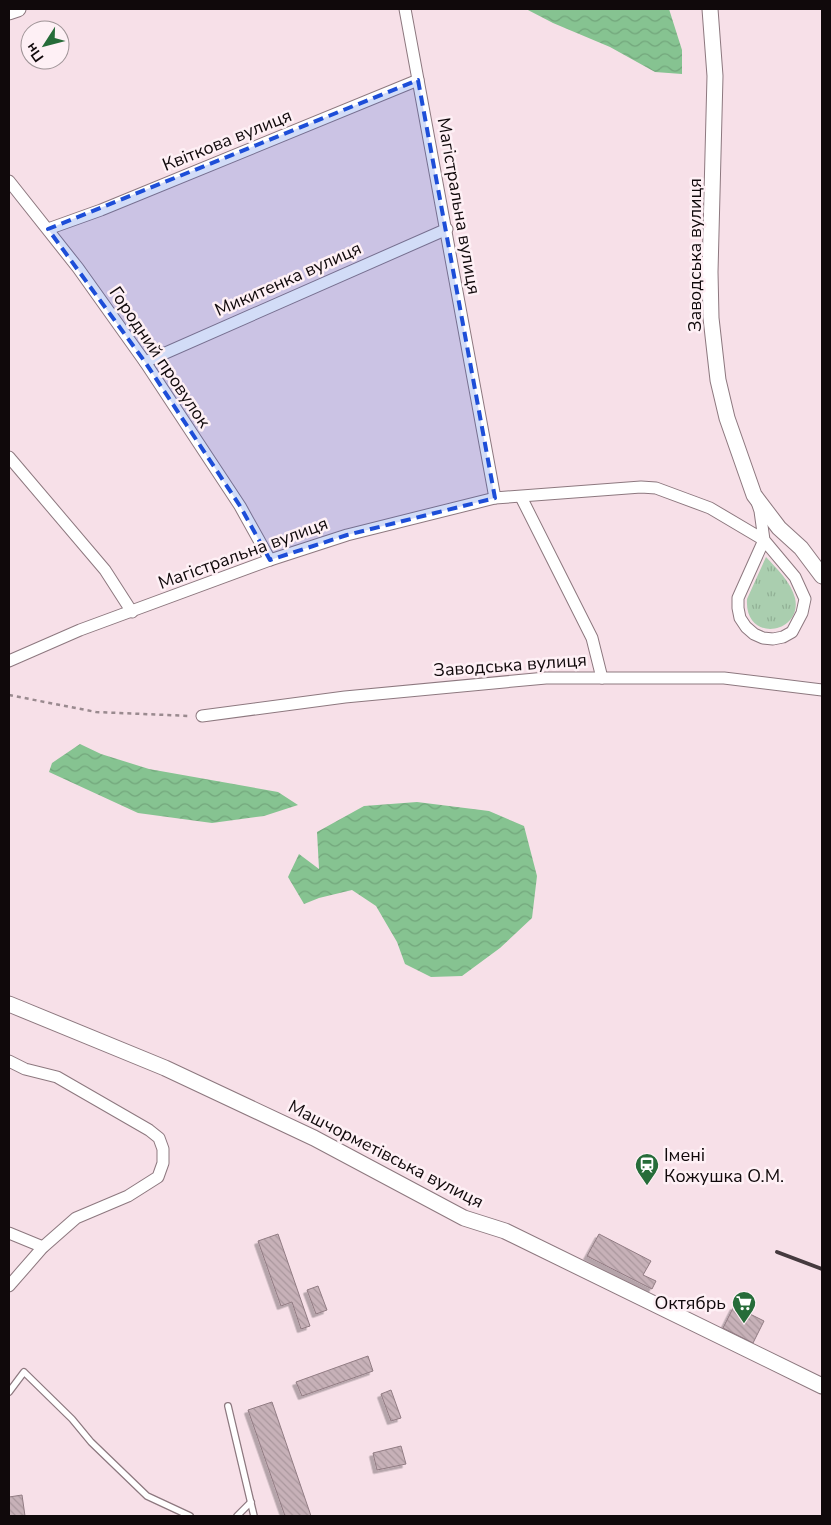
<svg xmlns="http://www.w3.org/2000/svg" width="831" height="1525" font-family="'Nunito Sans',sans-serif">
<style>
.grass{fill:url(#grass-tufts)}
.water{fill:url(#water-waves)}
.building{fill:url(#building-back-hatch);stroke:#917c83;filter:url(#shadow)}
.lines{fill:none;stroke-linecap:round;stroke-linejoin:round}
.lane-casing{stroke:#8d787f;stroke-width:8}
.street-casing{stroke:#8d787f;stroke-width:13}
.secondary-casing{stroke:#8d787f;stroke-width:17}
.path{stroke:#9a8a8f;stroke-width:2.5;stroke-dasharray:4 4;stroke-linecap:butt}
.lane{stroke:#fff;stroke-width:5.5}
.street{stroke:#fff;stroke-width:11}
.secondary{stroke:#fff;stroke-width:15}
.rail{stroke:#453a3e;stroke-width:4}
.marked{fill:#1d4ed8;fill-opacity:0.2;stroke:#1d4ed8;stroke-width:4;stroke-dasharray:10 6;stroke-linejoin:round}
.labels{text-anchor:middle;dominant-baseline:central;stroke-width:5;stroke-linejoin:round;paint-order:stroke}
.street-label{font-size:18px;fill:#10090b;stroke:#fef0f5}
.poi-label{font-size:18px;fill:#10090b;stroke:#fef0f5;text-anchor:start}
</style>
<defs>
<pattern id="grass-tufts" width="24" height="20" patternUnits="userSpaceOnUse" patternTransform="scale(1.25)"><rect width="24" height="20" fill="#aaceaf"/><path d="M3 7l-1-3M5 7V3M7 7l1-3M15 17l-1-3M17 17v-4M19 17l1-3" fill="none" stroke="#91b095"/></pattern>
<pattern id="water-waves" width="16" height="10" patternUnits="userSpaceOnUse" patternTransform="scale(1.25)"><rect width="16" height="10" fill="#86c391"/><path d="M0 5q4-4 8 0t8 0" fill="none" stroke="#73a67c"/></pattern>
<pattern id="building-back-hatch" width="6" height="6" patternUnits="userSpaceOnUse" patternTransform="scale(1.25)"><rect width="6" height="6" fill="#c7b1b8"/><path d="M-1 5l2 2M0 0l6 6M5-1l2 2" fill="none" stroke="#aa979d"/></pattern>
<filter id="shadow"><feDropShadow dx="-3.5" dy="3.5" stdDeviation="0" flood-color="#0004"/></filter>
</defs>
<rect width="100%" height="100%" fill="#f7e0e8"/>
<!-- grass -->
<path class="grass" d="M766 557C777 569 791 582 795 598 803 634 744 644 747 599Z"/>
<!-- water -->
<g class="water">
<path d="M526 9H669L682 50V74L655 72 610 47 553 23Z"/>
<path d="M80 744 101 754 149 769 278 792 298 805 264 816 212 823 138 813 49 772 52 763Z"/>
<path d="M417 802 489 811 524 826 537 876 532 918 500 948 462 976 431 977 405 964 397 942 376 906 352 890 319 898 304 904 288 877 299 854 319 869 317 832 364 806Z"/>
</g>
<!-- building -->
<g class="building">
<path d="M278 1234 310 1326 301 1329 292 1302 281 1306 258 1241Z"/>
<path d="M599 1234 651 1261 643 1275 656 1281 652 1289 587 1256Z"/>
<path d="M318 1286 327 1310 316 1314 307 1290Z"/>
<path d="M734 1306 764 1321 753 1343 723 1328Z"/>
<path d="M368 1356 373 1371 302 1396 296 1382Z"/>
<path d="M391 1390 401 1418 391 1421 381 1394Z"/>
<path d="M272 1402 311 1516H285L248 1410Z"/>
<path d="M401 1446 406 1464 377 1470 373 1453Z"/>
<path d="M22 1495 25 1516H9V1497Z"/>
</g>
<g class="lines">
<!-- lane casing -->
<g class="lane-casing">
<g id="lane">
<path d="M9 1392 24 1372 72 1419 91 1442 147 1496 190 1516"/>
<path d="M228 1406 254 1516"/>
<path d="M237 1516 251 1502"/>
</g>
</g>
<!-- street casing -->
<g class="street-casing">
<g id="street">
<path d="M405 9 495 498"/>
<path d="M9 181 78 268 145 362 240 506 270 560"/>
<path d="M48 229 101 210 418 80"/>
<path d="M145 362 447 229"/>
<path d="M9 457 105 570 132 612"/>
<path d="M521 497 592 638 602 678"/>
<path d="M9 661 80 630 270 560 347 535 495 498 641 487 656 488 710 508 764 540 795 577 805 599 802 613 792 632 783 637 773 639 763 638 754 634 746 627 740 618 738 608V598L764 540 760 511 757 502"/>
<path d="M202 716 345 697 546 678H724L822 690"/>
<path d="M9 1061 25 1069 57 1077 149 1130 159 1138 163 1149V1163L158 1177 128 1196 76 1218 43 1247 9 1286"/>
<path d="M9 1233 43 1247"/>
</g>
</g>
<!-- secondary casing -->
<g class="secondary-casing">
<g id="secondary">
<path d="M710 9 715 76 710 272 711 318 718 380 727 418 754 495 779 528 801 548 822 576"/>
<path d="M9 12 18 9"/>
<path d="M9 1004 165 1068 314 1138 464 1218 505 1231 822 1386"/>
</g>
</g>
<!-- path -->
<path class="path" d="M9 695 96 712 190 716"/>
<!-- lane -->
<use href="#lane" class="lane"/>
<!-- street -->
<use href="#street" class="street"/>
<!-- secondary -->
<use href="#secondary" class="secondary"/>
<!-- rail -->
<path class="rail" d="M777 1252 822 1269"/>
</g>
<!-- marked area -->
<path class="marked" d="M418 80 495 498 347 535 270 560 240 506 145 362 48 229Z"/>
<!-- icons -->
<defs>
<g id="station-pin" transform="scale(1.25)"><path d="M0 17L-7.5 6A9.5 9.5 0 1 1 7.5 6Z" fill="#266c39" stroke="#fef0f5"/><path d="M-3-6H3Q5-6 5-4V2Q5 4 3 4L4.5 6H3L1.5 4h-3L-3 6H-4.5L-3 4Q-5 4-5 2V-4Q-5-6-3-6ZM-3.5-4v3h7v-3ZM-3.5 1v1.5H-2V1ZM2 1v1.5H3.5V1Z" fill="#fff"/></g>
<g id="supermarket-pin" transform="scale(1.25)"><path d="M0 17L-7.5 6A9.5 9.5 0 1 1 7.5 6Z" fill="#266c39" stroke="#fef0f5"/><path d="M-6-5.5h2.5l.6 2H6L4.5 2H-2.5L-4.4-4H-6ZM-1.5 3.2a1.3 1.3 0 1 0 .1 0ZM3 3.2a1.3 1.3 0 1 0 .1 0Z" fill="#fff"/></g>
</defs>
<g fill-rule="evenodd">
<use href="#station-pin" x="647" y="1165"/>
<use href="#supermarket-pin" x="744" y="1303"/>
</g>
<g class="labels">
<!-- street labels -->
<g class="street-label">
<text transform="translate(227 140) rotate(-22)">Квіткова вулиця</text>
<text transform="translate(459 206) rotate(80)">Магістральна вулиця</text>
<text transform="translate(695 255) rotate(-90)">Заводська вулиця</text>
<text transform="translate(288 279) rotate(-24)">Микитенка вулиця</text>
<text transform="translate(160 357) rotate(56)">Городний провулок</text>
<text transform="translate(243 553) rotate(-20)">Магістральна вулиця</text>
<text transform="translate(510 665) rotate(-4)">Заводська вулиця</text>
<text transform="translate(386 1154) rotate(27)">Машчорметівська вулиця</text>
</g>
<!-- poi labels -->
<g class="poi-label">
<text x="664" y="1155">Імені<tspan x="664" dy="21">Кожушка О.М.</tspan></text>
<text x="726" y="1303" text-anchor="end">Октябрь</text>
</g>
</g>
<!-- border -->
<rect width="831" height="1525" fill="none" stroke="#10090b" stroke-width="20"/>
<!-- north arrow -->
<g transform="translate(45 45) rotate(234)"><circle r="24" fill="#fef0f5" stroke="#9f9497"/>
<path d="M0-4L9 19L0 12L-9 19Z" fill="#266c39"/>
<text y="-8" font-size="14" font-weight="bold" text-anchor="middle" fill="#10090b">Пн</text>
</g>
</svg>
